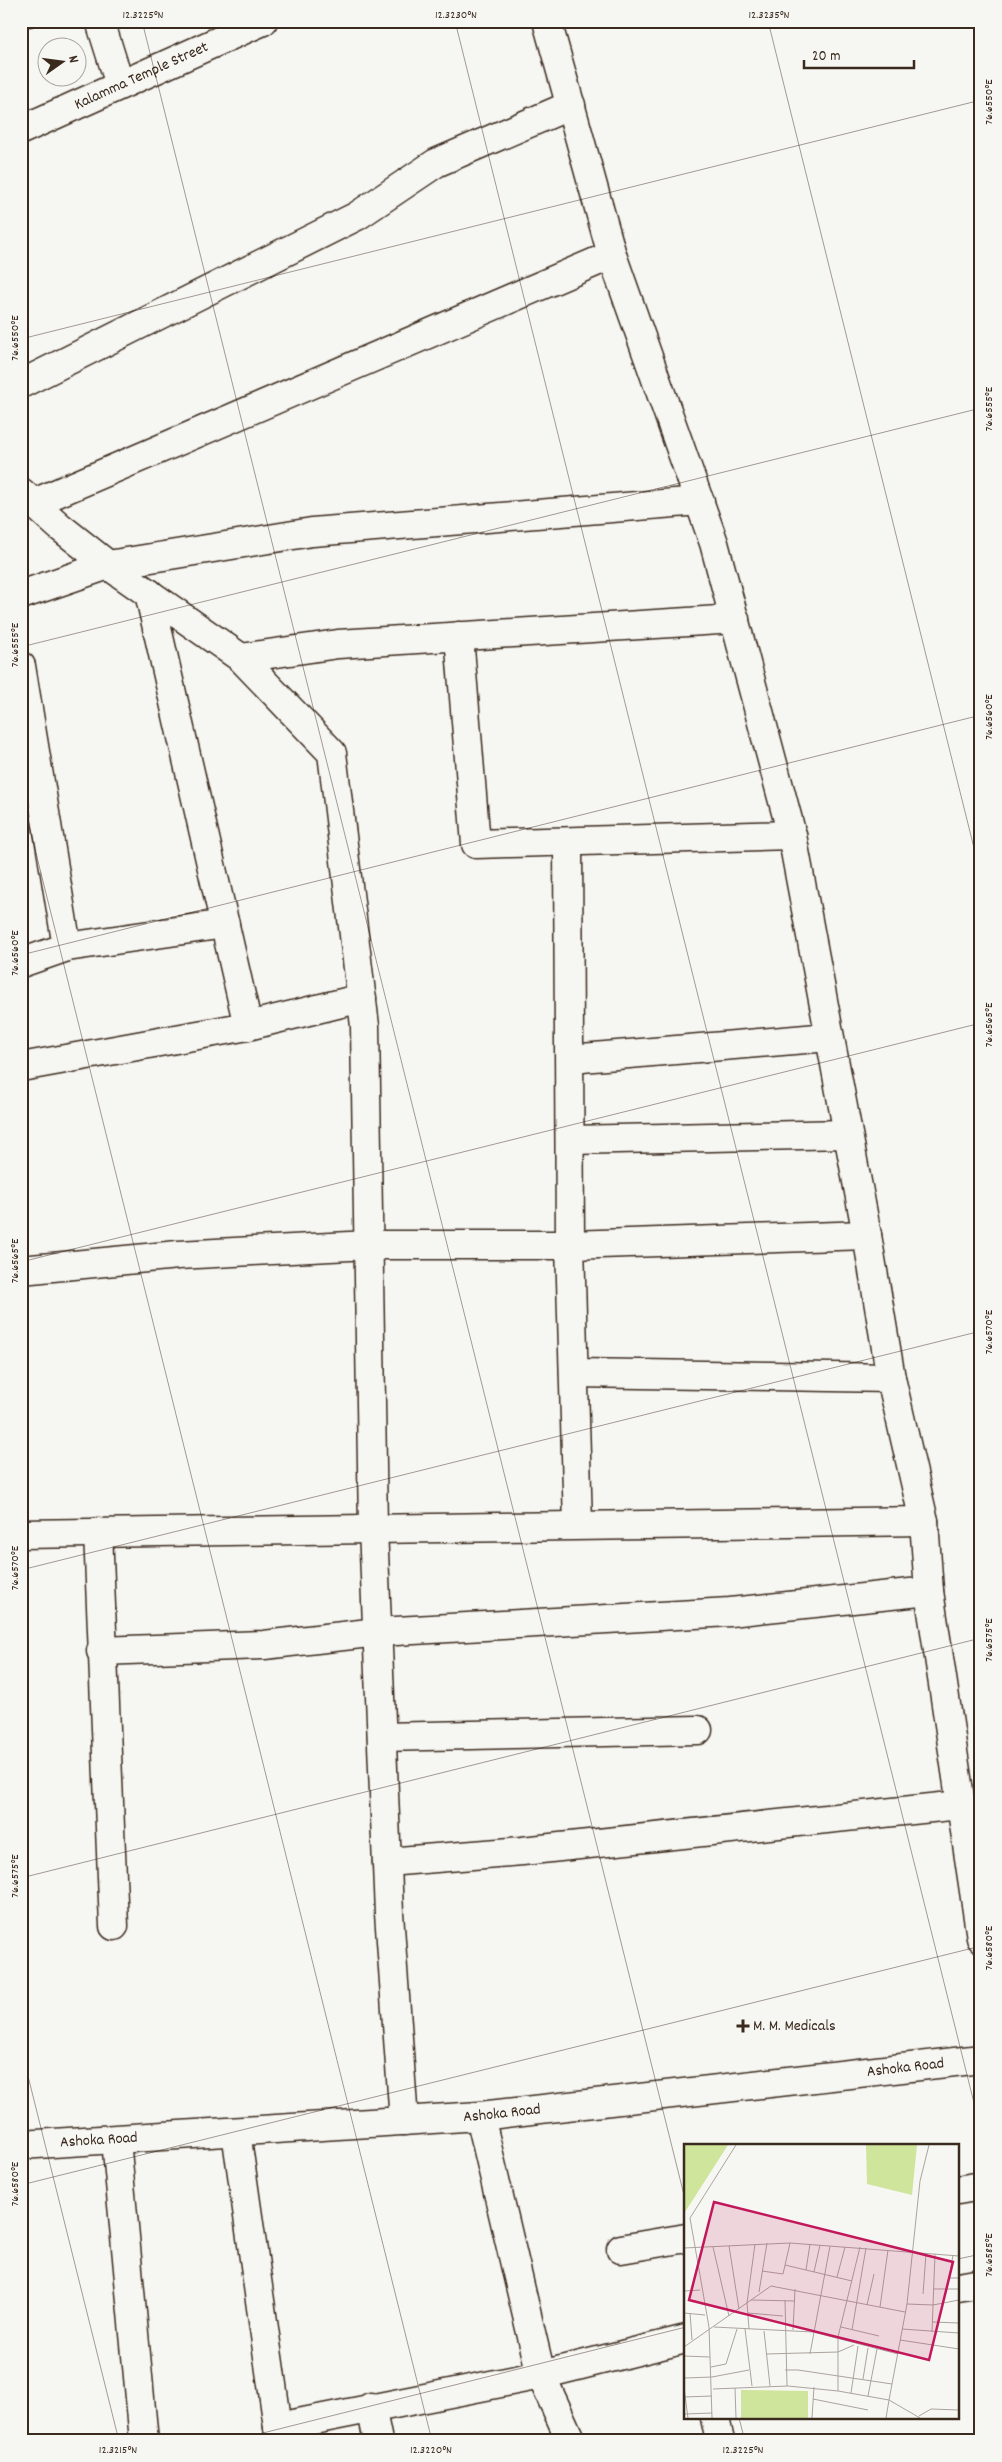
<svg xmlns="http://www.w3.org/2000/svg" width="1002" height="2462" font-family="Dekko,sans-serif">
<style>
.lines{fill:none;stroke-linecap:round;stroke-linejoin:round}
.street-casing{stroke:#3b2a1e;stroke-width:31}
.secondary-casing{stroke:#3b2a1e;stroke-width:31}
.street{stroke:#f6f6f2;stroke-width:28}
.secondary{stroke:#f6f6f2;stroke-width:28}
.ticks{fill:none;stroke:#3b2a1e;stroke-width:1;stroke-opacity:0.45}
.poi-dot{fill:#3b2a1e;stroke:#f6f6f2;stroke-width:2}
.labels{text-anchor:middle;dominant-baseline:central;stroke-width:4.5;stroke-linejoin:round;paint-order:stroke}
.street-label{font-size:16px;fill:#3b2a1e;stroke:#f6f6f2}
.poi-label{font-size:16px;fill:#3b2a1e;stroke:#f6f6f2;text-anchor:start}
.inset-road{fill:none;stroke:#aba49d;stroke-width:1}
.view{fill:#c2185b;fill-opacity:0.15;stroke:#c2185b;stroke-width:2.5}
.inset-edge{fill:none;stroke:#3b2a1e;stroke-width:2.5}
.neatline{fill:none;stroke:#3b2a1e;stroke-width:2}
.ticks-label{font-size:12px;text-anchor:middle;fill:#3b2a1e}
</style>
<rect width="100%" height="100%" fill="#f6f6f2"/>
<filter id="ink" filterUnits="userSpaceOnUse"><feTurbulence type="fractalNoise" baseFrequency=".02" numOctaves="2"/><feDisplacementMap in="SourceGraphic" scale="10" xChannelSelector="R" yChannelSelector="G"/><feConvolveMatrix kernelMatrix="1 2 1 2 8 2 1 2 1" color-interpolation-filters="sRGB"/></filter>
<g filter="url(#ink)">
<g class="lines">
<!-- street casing -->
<g class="street-casing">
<g id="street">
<path d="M100 21 120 85"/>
<path d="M21 384 357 216 436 163 571 105"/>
<path d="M21 492 60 527 108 565 241 658 332 753 365 1026 373 1528 389 1913 404 2121"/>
<path d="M34 503 612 255"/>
<path d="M149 593 248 1026"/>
<path d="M21 595 108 565 312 532 700 501"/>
<path d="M459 636 476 844 792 835"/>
<path d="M241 658 338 644 735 619"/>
<path d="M21 666 67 947"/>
<path d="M568 842 570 1245 578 1525"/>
<path d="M21 963 67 947 225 924"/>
<path d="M570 1059 829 1037"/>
<path d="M21 1067 248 1026 362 998"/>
<path d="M570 1140 847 1134"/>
<path d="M21 1270 178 1255 369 1245H570L867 1235"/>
<path d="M574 1373 891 1378"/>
<path d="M98 1532 114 1926"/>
<path d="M21 1534 924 1521"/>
<path d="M101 1651 264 1645 378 1632 730 1612 929 1591"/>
<path d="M382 1737 698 1730"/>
<path d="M387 1862 522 1851 960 1805"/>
<path d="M480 2116 541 2375 571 2441"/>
<path d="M236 2132 280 2441"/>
<path d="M116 2140 144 2441"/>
<path d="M958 2190 981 2186"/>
<path d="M621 2249 686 2238"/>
<path d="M958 2287 981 2283"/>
<path d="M371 2407 378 2441"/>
<path d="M715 2418 720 2441"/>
<path d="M278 2427 541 2375 686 2339"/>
</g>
</g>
<!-- secondary casing -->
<g class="secondary-casing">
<g id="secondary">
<path d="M547 21 612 255 714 543 792 835 867 1235 891 1378 924 1521 929 1591 981 1938"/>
<path id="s1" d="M21 130 263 21"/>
<path id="s2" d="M21 2145 480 2116 981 2059"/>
</g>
</g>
<!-- street -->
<use href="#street" class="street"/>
<!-- secondary -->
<use href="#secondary" class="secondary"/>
</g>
</g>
<!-- ticks -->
<path class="ticks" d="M142 21 686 2203M455 21 981 2131M768 21 981 876M21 32 63 21M21 339 981 100M21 647 981 408M21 793 432 2441M21 955 981 715M21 1262 981 1023M21 1570 981 1331M21 1878 981 1638M21 2048 119 2441M21 2185 981 1946M958 2259 981 2254M739 2418 745 2441M231 2441 686 2327"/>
<!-- markers -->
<path class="poi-dot" d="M740.5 2018.5h5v5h5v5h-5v5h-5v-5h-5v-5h5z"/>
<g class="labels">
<!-- street labels -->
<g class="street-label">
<text stroke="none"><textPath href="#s1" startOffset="132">Kalamma Temple Street</textPath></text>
<text stroke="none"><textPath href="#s2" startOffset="888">Ashoka Road</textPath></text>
<text stroke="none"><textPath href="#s2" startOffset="482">Ashoka Road</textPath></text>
<text stroke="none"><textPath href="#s2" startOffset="78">Ashoka Road</textPath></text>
</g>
<!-- poi labels -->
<g class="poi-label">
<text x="753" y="2026">M. M. Medicals</text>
</g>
</g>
<!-- overview -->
<g transform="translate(684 2144)">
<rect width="275" height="275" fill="#f6f6f2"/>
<path d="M0 1H44L1 68 0 67ZM182 1H233L228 51 183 40ZM57 246 124 247V274H57Z" fill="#cfe59b"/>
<path class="inset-road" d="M45 102 55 165M29 103 45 172M0 104 106 99 275 112M269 111 265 134H275M101 121 168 137M122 126 126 100M78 127 99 130 106 99M130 128 136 101M153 133 161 103M249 145H275M0 147 16 146M75 148 83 99M239 150 242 110M67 156 111 157M101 156 103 242M223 160 249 161 275 156M183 161 190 130M196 163 204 106M0 169 21 171M6 169 8 196M64 169 99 172M248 178 275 179M30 183 129 188 214 210M157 183 195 192M61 185 68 242M65 185 63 159 71 100M218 185 275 189M109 186 111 145M168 186 182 104M80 187 86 242M248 188 251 110M216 196 275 205M0 203 87 142 221 168M82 210 154 208 170 201M126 210 146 102M0 212 26 213M27 223 42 220 53 185M101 226H114L208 240M0 234 28 233 65 226M179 235 184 204M0 244 4 274M51 244 52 274M29 245 104 242 154 247 205 256 202 274M154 247V193L176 103M167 249 174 202M184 252 193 205M0 253 28 252M129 255 184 266M0 270 28 269M235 272 247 265 275 266M28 274 25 183 6 74 52 1M128 274 130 243M236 274 205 256 223 160 236 37 245 1"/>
<path class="view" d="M30 58 269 118 245 216 5 156Z"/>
<rect width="275" height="275" class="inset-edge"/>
</g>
<!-- margin -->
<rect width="1002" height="2462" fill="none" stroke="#f6f6f2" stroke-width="55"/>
<!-- north arrow -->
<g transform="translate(62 62) rotate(76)"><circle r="24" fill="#f6f6f2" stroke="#aba49d"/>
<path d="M0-4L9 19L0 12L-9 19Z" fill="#3b2a1e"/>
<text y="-8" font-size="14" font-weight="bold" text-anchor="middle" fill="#3b2a1e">N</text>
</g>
<!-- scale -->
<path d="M804 60v8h110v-8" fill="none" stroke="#3b2a1e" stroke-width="2.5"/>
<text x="812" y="60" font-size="15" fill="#3b2a1e" stroke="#f6f6f2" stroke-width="4" paint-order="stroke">20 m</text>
<rect x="28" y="28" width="946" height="2406" class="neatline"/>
<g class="ticks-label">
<text x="143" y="18">12.3225°N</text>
<text x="456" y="18">12.3230°N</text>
<text x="769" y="18">12.3235°N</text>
<text transform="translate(988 102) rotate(-90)" y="4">76.6550°E</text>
<text transform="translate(14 338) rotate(-90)" y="4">76.6550°E</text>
<text transform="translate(988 409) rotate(-90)" y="4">76.6555°E</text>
<text transform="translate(14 645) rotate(-90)" y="4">76.6555°E</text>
<text transform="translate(988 717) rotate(-90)" y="4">76.6560°E</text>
<text transform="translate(14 953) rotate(-90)" y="4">76.6560°E</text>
<text transform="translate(988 1025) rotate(-90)" y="4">76.6565°E</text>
<text transform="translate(14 1261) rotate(-90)" y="4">76.6565°E</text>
<text transform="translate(988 1332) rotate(-90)" y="4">76.6570°E</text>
<text transform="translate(14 1568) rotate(-90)" y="4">76.6570°E</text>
<text transform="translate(988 1640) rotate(-90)" y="4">76.6575°E</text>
<text transform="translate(14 1876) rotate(-90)" y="4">76.6575°E</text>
<text transform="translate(988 1948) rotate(-90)" y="4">76.6580°E</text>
<text transform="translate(14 2184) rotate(-90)" y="4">76.6580°E</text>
<text transform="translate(988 2255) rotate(-90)" y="4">76.6585°E</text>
<text x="118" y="2453">12.3215°N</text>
<text x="431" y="2453">12.3220°N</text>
<text x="743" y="2453">12.3225°N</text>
</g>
</svg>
